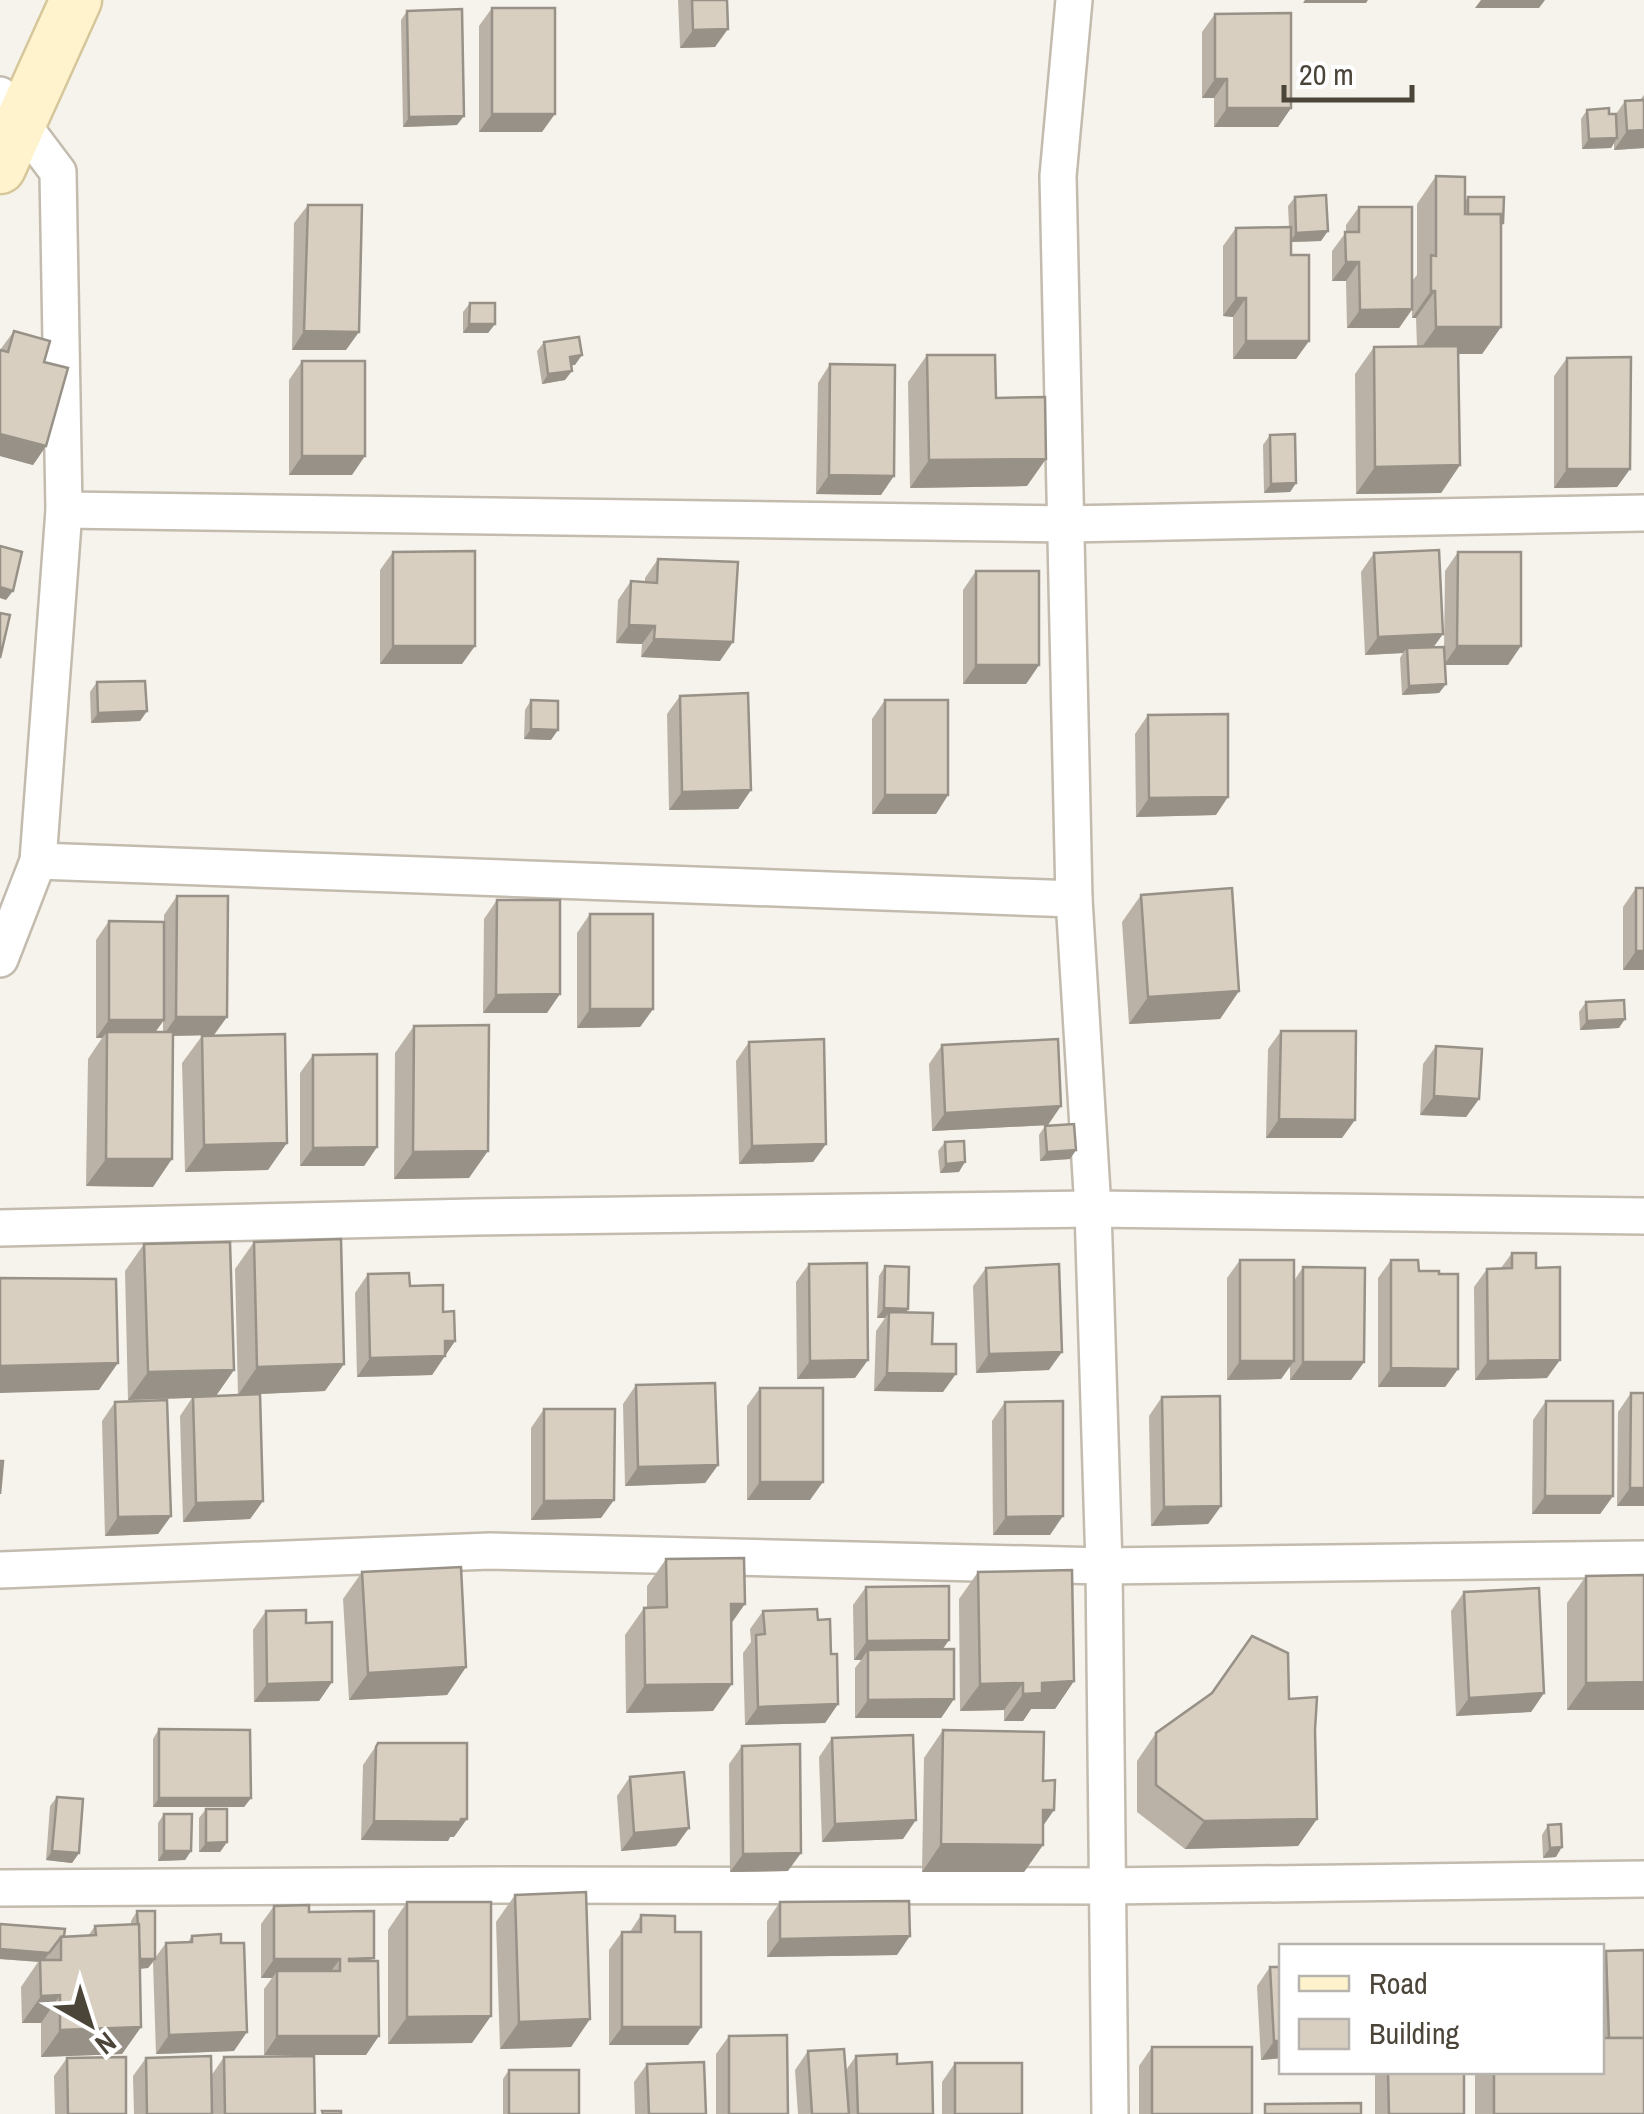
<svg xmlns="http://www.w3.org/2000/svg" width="1644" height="2114" font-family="'Archivo Narrow',sans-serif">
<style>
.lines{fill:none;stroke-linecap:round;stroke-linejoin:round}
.minor-casing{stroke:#c2bbae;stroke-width:40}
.secondary-casing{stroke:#d6c79b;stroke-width:55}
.minor{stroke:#fff;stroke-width:35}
.secondary{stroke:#fff3cd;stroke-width:50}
.wall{fill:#bab2a6;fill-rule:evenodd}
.shaded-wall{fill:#979187}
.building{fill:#d8cfc1;stroke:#979187;stroke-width:2.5}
</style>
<rect width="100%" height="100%" fill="#f6f3ec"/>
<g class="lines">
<!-- minor casing -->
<g class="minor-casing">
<g id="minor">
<path d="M1074 0 1058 176 1074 899 1093 1209 1104 1566 1110 2114"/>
<path d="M0 95 58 172 64 510 38 861 0 959"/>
<path d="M64 510 1066 524 1644 513"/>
<path d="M38 861 1074 899"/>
<path d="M0 1228 475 1217 1093 1209 1644 1216"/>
<path d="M0 1570 490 1551 1104 1566 1644 1559"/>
<path d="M0 1888 497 1885 1107 1886 1644 1879"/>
</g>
</g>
<!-- secondary casing -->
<g class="secondary-casing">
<path id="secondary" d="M0 168 76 0"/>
</g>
<!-- minor -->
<use href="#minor" class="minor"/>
<!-- secondary -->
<use href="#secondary" class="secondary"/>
</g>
<!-- wall -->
<g class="wall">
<path d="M678 0H727L715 47 680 48Z"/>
<path d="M492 8 542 132H479V26Z"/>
<path d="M407 11 457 125 403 127 401 20Z"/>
<path d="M1215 14 1291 108 1278 127H1214V98H1202V32Z"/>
<path d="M1644 95V148L1614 150V143L1611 148 1582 149 1581 119 1587 110 1616 114 1625 101 1640 100Z"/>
<path d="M1436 176 1465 202 1468 197 1501 227V327L1482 354H1458L1460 465 1441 493 1356 494 1355 374 1374 347 1417 346 1416 318H1412V310L1399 328H1347L1346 281H1332V251L1346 232V225L1359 207 1412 281 1417 275V204Z"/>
<path d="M1295 197 1321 241 1291 242V255L1309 341 1296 359H1233V317L1223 316V246L1236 228 1289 227 1288 206Z"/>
<path d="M308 205 346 350H292L294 223Z"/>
<path d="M470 303 495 324 488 333H463V312Z"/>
<path d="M14 331 44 362 46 446 33 465 0 456V350Z"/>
<path d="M544 342 575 365H571L565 380 542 384 537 351Z"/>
<path d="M927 355 996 398 1027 486 910 488 908 382Z"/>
<path d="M1567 358 1630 469 1617 487 1554 488V376Z"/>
<path d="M302 361 352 475H289V380Z"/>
<path d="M830 364 881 495 816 494 818 383Z"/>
<path d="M1270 435 1296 483 1290 492 1264 493 1263 445Z"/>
<path d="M393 552 462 664H380V570Z"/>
<path d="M1458 552 1508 665H1445L1446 684 1439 693 1402 695 1400 658 1403 653 1365 655 1361 572 1374 553 1433 647 1444 650 1445 571Z"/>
<path d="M658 559 720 661 641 657 642 644 616 643 618 600 631 581 645 582V578Z"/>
<path d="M976 571 1039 665 1026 684H963V590Z"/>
<path d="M97 682 147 711 140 721 91 723 90 692Z"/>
<path d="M680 696 751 790 738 809 669 810 667 714Z"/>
<path d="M531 700 551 740 524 739 525 710Z"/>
<path d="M885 700 948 795 936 814H872V719Z"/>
<path d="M1148 715 1216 815 1136 817 1135 734Z"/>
<path d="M1636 888 1644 970H1623V907Z"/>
<path d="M1141 895 1239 991 1220 1019 1129 1024 1122 922Z"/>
<path d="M177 896 214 1035 173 1036 153 1187 86 1186 88 1059 102 1038H96V940L109 921 164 922V915ZM163 1021V1032H155Z"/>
<path d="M497 900 547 1013H483L484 919Z"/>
<path d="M590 914 653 1009 640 1027 577 1028V933Z"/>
<path d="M1586 1002 1619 1028 1580 1030 1579 1012Z"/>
<path d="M414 1026 469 1178 394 1179 395 1053Z"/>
<path d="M1281 1031 1342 1138H1266L1268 1049Z"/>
<path d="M202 1036 268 1170 185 1172 182 1063Z"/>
<path d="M749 1042 826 1144 813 1162 739 1164 736 1061Z"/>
<path d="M942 1045 1048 1125 932 1131 929 1064Z"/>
<path d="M1436 1046 1479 1099 1466 1117 1420 1115 1423 1064Z"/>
<path d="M313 1055 377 1147 364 1166H300V1073Z"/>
<path d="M1045 1126 1076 1150 1070 1159 1040 1161 1039 1135Z"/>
<path d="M945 1142 959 1172 940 1173 938 1151Z"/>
<path d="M254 1242 325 1391 238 1395 235 1269Z"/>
<path d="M144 1244 234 1370 216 1396 263 1501 250 1519 183 1522 180 1416 192 1398 128 1400 125 1271Z"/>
<path d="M1512 1253 1536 1268 1547 1378 1475 1380 1474 1287 1487 1269 1501 1268Z"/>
<path d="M1240 1260 1294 1281 1303 1267 1364 1362 1351 1380H1290V1366L1281 1379 1227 1380V1278Z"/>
<path d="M1391 1260 1419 1271 1458 1369 1445 1387H1378V1278Z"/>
<path d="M809 1264 855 1378 797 1379 796 1282Z"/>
<path d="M885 1266 908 1309 906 1313 932 1344 943 1392 874 1391 876 1331 885 1318H877L879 1276Z"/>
<path d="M986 1268 1049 1370 976 1373 973 1286Z"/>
<path d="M368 1274 410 1286 443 1312 455 1341 432 1375 357 1377 355 1293Z"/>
<path d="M636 1385 718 1465 705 1483 625 1486 623 1404Z"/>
<path d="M760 1388 810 1500H747V1406Z"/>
<path d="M1631 1393 1644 1506H1617L1618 1412Z"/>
<path d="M1162 1397 1221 1506 1208 1524 1151 1526 1149 1416Z"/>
<path d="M1546 1401 1613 1496 1600 1514H1532L1533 1420Z"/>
<path d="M115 1402 171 1516 158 1534 105 1536 102 1421Z"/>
<path d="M1005 1402 1050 1535H993L992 1421Z"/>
<path d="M544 1409 601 1518 531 1520V1428Z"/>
<path d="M666 1559 713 1711 626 1713 625 1635 644 1608H647V1586Z"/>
<path d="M362 1572 466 1667 447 1695 349 1700 343 1599Z"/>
<path d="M978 1572 1074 1681 1055 1709H1031L1023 1721H1004V1710L960 1711 959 1599Z"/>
<path d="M1644 1575V1710H1567V1603L1586 1576Z"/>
<path d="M866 1587 949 1640 943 1649 954 1699 941 1718H855V1668L861 1660H854L853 1605Z"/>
<path d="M1464 1592 1544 1693 1531 1712 1456 1716 1451 1611Z"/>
<path d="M266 1611 306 1623 332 1682 319 1701 254 1702 253 1630Z"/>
<path d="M763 1611 818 1620 831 1654 838 1704 825 1723 745 1725 743 1653 751 1642 750 1629Z"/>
<path d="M1289 1699 1315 1730 1317 1819 1298 1846 1185 1849 1137 1812V1761L1156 1733Z"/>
<path d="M159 1729 251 1798 244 1807H153V1739Z"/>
<path d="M943 1730 1043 1781 1054 1810 1043 1826V1845L1024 1872H922L924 1758Z"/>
<path d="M832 1738 903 1839 822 1842 819 1757Z"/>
<path d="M378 1743 454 1837H450L448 1841 361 1840 363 1765Z"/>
<path d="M742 1746 788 1871 730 1872 729 1764Z"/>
<path d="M630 1777 676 1846 621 1851 617 1796Z"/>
<path d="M57 1797 79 1853 72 1863 46 1860 50 1806Z"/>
<path d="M206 1809 227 1842 220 1852H199V1818Z"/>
<path d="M164 1814 191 1851 185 1860 158 1861V1823Z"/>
<path d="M1548 1825 1556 1857 1543 1858 1542 1835Z"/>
<path d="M515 1895 590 2019 571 2047 500 2049 496 1922Z"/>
<path d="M407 1902 472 2043 388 2044V1930Z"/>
<path d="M780 1902 897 1955 767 1957V1921Z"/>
<path d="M274 1906 309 1912 373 1961 366 2055H264V1989L272 1978H261V1924Z"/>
<path d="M137 1911 155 1958 166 1943 188 1942 192 1936 221 1943 234 2051 156 2054 153 1962 148 1968 140 1969 141 2027 122 2054 41 2057V2023H22L21 1987 38 1962 0 1959V1924L64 1936H88L95 1926 131 1924V1921Z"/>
<path d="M641 1915 675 1932 701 2027 688 2045H609V1950L622 1932H630Z"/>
<path d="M1606 1951 1644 2114H1475V2072H1602V1957Z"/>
<path d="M1270 1967H1282V2058L1261 2060 1257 1986Z"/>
<path d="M729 2036 788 2114H716V2054Z"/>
<path d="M1152 2047 1252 2114H1139V2066Z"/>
<path d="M808 2051 846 2070 856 2056 897 2064 933 2114H798L795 2070Z"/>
<path d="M224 2057 315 2114H134L133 2076 146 2058 211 2076Z"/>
<path d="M67 2058 126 2114H55L54 2076Z"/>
<path d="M955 2063 1022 2114H942V2082Z"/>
<path d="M647 2064 706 2114H635L634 2082Z"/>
<path d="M509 2070 579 2114H503V2079Z"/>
<rect x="1375" y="2072" width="89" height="42"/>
</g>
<!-- shaded-wall -->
<g class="shaded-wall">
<path d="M1305 0H1368L1366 3H1303Z"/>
<path d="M1481 0H1545L1539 8H1475Z"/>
<path d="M728 29 715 47 680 48 693 30Z"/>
<path d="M1215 79H1227L1214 98H1202Z"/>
<path d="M1227 108H1291L1278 127H1214Z"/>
<path d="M492 114H555L542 132H479Z"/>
<path d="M464 116 457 125 403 127 409 117Z"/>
<path d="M1644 130V148L1614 150 1627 131Z"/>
<path d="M1617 138 1611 148 1582 149 1589 139Z"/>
<path d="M1328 231 1321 241 1290 242 1296 233Z"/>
<path d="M1346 262H1359L1346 281H1332Z"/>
<path d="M1431 291H1435L1416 318H1412Z"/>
<path d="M1236 298H1246L1233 317 1223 316Z"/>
<path d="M1412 309 1399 328H1347L1360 310Z"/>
<path d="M469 324H495L488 333H463Z"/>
<path d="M1436 327H1501L1482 354H1417Z"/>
<path d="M304 331 359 332 346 350H292Z"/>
<path d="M1246 341H1309L1296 359H1233Z"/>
<path d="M582 355 575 365 563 366 570 357Z"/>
<path d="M572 371 565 380 542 384 548 374Z"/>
<path d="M0 434 46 446 33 465 0 456Z"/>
<path d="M302 456H365L352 475H289Z"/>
<path d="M1046 459 1027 486 910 488 929 460Z"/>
<path d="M1460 465 1441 493 1356 494 1375 467Z"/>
<path d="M1567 469H1630L1617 487 1554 488Z"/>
<path d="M829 475 894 476 881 495 816 494Z"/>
<path d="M1296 483 1290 492 1264 493 1271 484Z"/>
<path d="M0 587 13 591 6 600 0 598Z"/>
<path d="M629 625 655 626 642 644 616 643Z"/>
<path d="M1443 634 1430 652 1407 648 1403 653 1365 655 1378 637Z"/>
<path d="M654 639 733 642 720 661 641 657Z"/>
<path d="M393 646H475L462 664H380Z"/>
<path d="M1457 646H1521L1508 665H1444Z"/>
<path d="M976 665H1039L1026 684H963Z"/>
<path d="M1446 684 1439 693 1402 695 1409 686Z"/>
<path d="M147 711 140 721 91 723 98 713Z"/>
<path d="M531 729 558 730 551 740 524 739Z"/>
<path d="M751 790 738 809 669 810 682 792Z"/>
<path d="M885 795H948L936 814H872Z"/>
<path d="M1228 797 1216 815 1136 817 1149 798Z"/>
<path d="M1636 951H1644V970H1623Z"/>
<path d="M1239 991 1220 1019 1129 1024 1148 997Z"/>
<path d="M560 994 547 1013H483L496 995Z"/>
<path d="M590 1009H653L640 1027 577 1028Z"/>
<path d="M176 1017H227L214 1035 163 1036Z"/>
<path d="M1625 1019 1619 1028 1580 1030 1587 1021Z"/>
<path d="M109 1020H164L151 1038 107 1032 102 1038H96Z"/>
<path d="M1434 1096 1479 1099 1466 1117 1420 1115Z"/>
<path d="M1061 1106 1048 1125 932 1131 945 1113Z"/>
<path d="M1279 1119 1355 1120 1342 1138H1266Z"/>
<path d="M287 1143 268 1170 185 1172 204 1145Z"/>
<path d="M826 1144 813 1162 739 1164 752 1146Z"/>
<path d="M377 1147 364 1166H300L313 1148Z"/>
<path d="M1076 1150 1070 1159 1040 1161 1047 1152Z"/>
<path d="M488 1151 469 1178 394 1179 413 1152Z"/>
<path d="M106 1159H172L153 1187 86 1186Z"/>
<path d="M965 1162 959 1172 940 1173 946 1164Z"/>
<path d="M884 1308 908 1309 902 1318 889 1312 885 1318H877Z"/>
<path d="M445 1341H455L432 1375 357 1377 370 1358Z"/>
<path d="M1062 1352 1049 1370 976 1373 989 1354Z"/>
<path d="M868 1360 855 1378 797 1379 810 1361Z"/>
<path d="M1560 1360 1547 1378 1475 1380 1488 1361Z"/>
<path d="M1240 1361H1294L1281 1379 1227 1380Z"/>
<path d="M1303 1362H1364L1351 1380H1290Z"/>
<path d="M118 1363 99 1390 0 1393V1366Z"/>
<path d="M344 1364 325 1391 238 1395 257 1367Z"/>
<path d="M1391 1368 1458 1369 1445 1387H1378Z"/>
<path d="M234 1370 215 1397 128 1400 148 1372Z"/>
<path d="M887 1373 956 1374 943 1392 874 1391Z"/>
<path d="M718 1465 705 1483 625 1486 638 1467Z"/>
<path d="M760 1482H823L810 1500H747Z"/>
<path d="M1630 1488H1644V1506H1617Z"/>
<path d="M1545 1496H1613L1600 1514H1532Z"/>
<path d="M614 1500 601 1518 531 1520 544 1501Z"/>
<path d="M263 1501 250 1519 183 1522 196 1503Z"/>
<path d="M1221 1506 1208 1524 1151 1526 1164 1507Z"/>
<path d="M171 1516 158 1534 105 1536 118 1517Z"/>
<path d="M1063 1516 1050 1535H993L1006 1517Z"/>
<path d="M731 1604H745L726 1631Z"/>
<path d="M949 1640 936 1658 868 1650 861 1660H854L867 1641Z"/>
<path d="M466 1667 447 1695 349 1700 368 1673Z"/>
<path d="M1074 1681 1055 1709H1031L1023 1721H1004L1023 1694 1042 1683Z"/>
<path d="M332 1682 319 1701 254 1702 267 1684Z"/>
<path d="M1644 1682V1710H1567L1586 1683Z"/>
<path d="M1023 1683 1004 1710 960 1711 980 1684Z"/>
<path d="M732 1684 713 1711 626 1713 645 1685Z"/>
<path d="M1544 1693 1531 1712 1456 1716 1469 1698Z"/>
<path d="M954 1699 941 1718H855L868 1700Z"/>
<path d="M838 1704 825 1723 745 1725 758 1707Z"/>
<path d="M159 1798H251L244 1807H153Z"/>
<path d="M1043 1810H1054L1035 1837Z"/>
<path d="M461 1819H467L454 1837H450L448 1841 361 1840 374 1821Z"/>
<path d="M1317 1819 1298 1846 1185 1849 1204 1821Z"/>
<path d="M916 1820 903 1839 822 1842 835 1824Z"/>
<path d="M689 1828 676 1846 621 1851 634 1833Z"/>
<path d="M227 1842 220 1852H199L206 1843Z"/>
<path d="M941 1844 1043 1845 1024 1872H922Z"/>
<path d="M1562 1847 1556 1857 1543 1858 1550 1848Z"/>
<path d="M52 1851 79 1853 72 1863 46 1860Z"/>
<path d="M164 1851H191L185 1860 158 1861Z"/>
<path d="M801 1853 788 1871 730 1872 743 1854Z"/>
<path d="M910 1936 897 1955 767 1957 780 1939Z"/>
<path d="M0 1949 49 1953 43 1962 0 1959Z"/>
<path d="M137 1959H155L148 1968 131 1969Z"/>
<path d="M274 1959H340L327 1977 277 1971 272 1978H261Z"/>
<path d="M60 1995 41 2023H22L41 1996Z"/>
<path d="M491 2016 472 2043 388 2044 407 2017Z"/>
<path d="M590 2019 571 2047 500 2049 519 2022Z"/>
<path d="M141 2027 122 2054 41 2057 60 2030Z"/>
<path d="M622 2027H701L688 2045H609Z"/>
<path d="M247 2032 234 2051 156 2054 169 2035Z"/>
<path d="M277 2036H379L366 2055H264Z"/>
<path d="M1274 2041H1282V2058L1261 2060Z"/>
</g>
<!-- building -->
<g class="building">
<path d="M692 0H727L728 29 693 30Z"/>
<rect x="492" y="8" width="63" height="106"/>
<path d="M462 9 464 116 409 117 407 11Z"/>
<path d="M1291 13V108H1227V79H1215V14Z"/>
<path d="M1644 100V130L1627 131 1625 101Z"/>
<path d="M1609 108V114H1616L1617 138 1589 139 1587 110Z"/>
<path d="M1436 176 1465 177V214H1501V327H1436L1435 291H1431V255L1436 256Z"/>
<path d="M1326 195 1328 231 1296 233 1295 197Z"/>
<path d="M1468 197H1504L1503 223H1501V214H1468Z"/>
<path d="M308 205H362L359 332 304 331Z"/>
<path d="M1359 207H1412V309L1360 310 1359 262H1346L1345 232H1359Z"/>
<path d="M1291 227V255H1309V341H1246V298H1236V228Z"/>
<path d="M470 303H495V324H469Z"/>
<path d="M14 331 50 341 44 362 68 368 46 446 0 434V350L8 352Z"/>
<path d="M579 337 582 355 570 357 572 371 548 374 544 342Z"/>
<path d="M1458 346 1460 465 1375 467 1374 347Z"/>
<path d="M927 355H995L996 398 1045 397 1046 459 929 460Z"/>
<path d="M1631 357 1630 469H1567V358Z"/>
<rect x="302" y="361" width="63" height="95"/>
<path d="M830 364 895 365 894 476 829 475Z"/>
<path d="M1295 434 1296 483 1271 484 1270 435Z"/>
<path d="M0 546 22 552 13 591 0 587Z"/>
<path d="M1439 550 1443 634 1378 637 1374 553Z"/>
<path d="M475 551V646H393V552Z"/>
<path d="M1458 552H1521V646H1457Z"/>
<path d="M658 559 738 562 733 642 654 639 655 626 629 625 631 581 657 583Z"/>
<rect x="976" y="571" width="63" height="94"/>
<path d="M0 613 10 615 0 658Z"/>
<path d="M1444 647 1446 684 1409 686 1407 648Z"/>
<path d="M145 681 147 711 98 713 97 682Z"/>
<path d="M748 693 751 790 682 792 680 696Z"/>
<path d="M531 700 558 701V730L531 729Z"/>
<rect x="885" y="700" width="63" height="95"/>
<path d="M1228 714V797L1149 798 1148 715Z"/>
<path d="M1232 888 1239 991 1148 997 1141 895Z"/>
<rect x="1636" y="888" width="8" height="63"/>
<path d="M177 896H228L227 1017H176Z"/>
<path d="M497 900H560V994L496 995Z"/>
<rect x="590" y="914" width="63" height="95"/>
<path d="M109 921 164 922V1020H109Z"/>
<path d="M1624 1000 1625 1019 1587 1021 1586 1002Z"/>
<path d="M489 1025 488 1151 413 1152 414 1026Z"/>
<path d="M1281 1031H1356L1355 1120 1279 1119Z"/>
<path d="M107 1032H173L172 1159H106Z"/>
<path d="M285 1034 287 1143 204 1145 202 1036Z"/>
<path d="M824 1039 826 1144 752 1146 749 1042Z"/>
<path d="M1058 1039 1061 1106 945 1113 942 1045Z"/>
<path d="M1436 1046 1482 1049 1479 1099 1434 1096Z"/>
<path d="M377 1054V1147L313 1148V1055Z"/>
<path d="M1074 1124 1076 1150 1047 1152 1045 1126Z"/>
<path d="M964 1141 965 1162 946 1164 945 1142Z"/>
<path d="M341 1239 344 1364 257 1367 254 1242Z"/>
<path d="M230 1242 234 1370 148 1372 144 1244Z"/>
<path d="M1512 1253H1536V1268L1560 1267V1360L1488 1361 1487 1269 1512 1268Z"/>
<rect x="1240" y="1260" width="54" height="101"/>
<path d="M1391 1260H1418L1419 1271H1439V1274H1458V1369L1391 1368Z"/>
<path d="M867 1263 868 1360 810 1361 809 1264Z"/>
<path d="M1059 1264 1062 1352 989 1354 986 1268Z"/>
<path d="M885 1266 909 1267 908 1309 884 1308Z"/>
<path d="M1303 1267 1365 1268 1364 1362H1303Z"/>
<path d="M409 1273 410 1286 443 1285V1312L454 1311 455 1341H445V1356L370 1358 368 1274Z"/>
<path d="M0 1278 116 1279 118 1363 0 1366Z"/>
<path d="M889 1312 933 1313 932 1344H956V1374L887 1373Z"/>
<path d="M715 1383 718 1465 638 1467 636 1385Z"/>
<rect x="760" y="1388" width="63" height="94"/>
<path d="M1631 1393H1644V1488H1630Z"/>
<path d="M260 1394 263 1501 196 1503 193 1397Z"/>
<path d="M1220 1396 1221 1506 1164 1507 1162 1397Z"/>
<path d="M167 1400 171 1516 118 1517 115 1402Z"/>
<path d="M1063 1401V1516L1006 1517 1005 1402Z"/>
<path d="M1546 1401H1613V1496H1545Z"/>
<path d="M544 1409H615L614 1500 544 1501Z"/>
<path d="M0 1461H3L0 1494Z"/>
<path d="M744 1558 745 1604H731L732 1684 645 1685 644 1608 667 1607 666 1559Z"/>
<path d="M461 1567 466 1667 368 1673 362 1572Z"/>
<path d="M1072 1570 1074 1681 1042 1683V1693L1023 1694V1683L980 1684 978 1572Z"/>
<path d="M1644 1575V1682L1586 1683V1576Z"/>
<path d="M949 1586V1640L867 1641 866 1587Z"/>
<path d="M1539 1588 1544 1693 1469 1698 1464 1592Z"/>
<path d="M817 1609 818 1620 830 1619 831 1654H837L838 1704 758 1707 756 1635 765 1634 763 1611Z"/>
<path d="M306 1610V1623L332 1622V1682L267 1684 266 1611Z"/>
<path d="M1252 1636 1288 1653 1289 1699 1317 1697 1315 1730 1317 1819 1204 1821 1156 1785V1733L1212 1693Z"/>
<path d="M954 1649V1699L868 1700V1650Z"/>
<path d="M159 1729 250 1730 251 1798H159Z"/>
<path d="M943 1730 1044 1732 1043 1781 1055 1780 1054 1810H1043V1845L941 1844Z"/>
<path d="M913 1735 916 1820 835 1824 832 1738Z"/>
<path d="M378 1743H467V1819H461L460 1822 374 1821 376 1747Z"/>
<path d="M800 1744 801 1853 743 1854 742 1746Z"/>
<path d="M684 1772 689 1828 634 1833 630 1777Z"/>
<path d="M57 1797 83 1799 79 1853 52 1851Z"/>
<path d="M206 1809H227V1842L206 1843Z"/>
<path d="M164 1814H192L191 1851H164Z"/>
<path d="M1561 1824 1562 1847 1550 1848 1548 1825Z"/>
<path d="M586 1892 590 2019 519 2022 515 1895Z"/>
<path d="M909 1901 910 1936 780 1939V1902Z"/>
<path d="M407 1902H491V2016L407 2017Z"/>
<path d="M309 1905V1912L374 1911V1958L349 1959V1961H378L379 2036H277V1971H340V1959H274V1906Z"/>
<path d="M137 1911H155V1959H140Z"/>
<path d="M641 1915 675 1916V1932H701V2027H622V1932H641Z"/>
<path d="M0 1924 65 1929 64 1936 61 1937 49 1953 0 1949Z"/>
<path d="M139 1924 141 2027 60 2030V1995L41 1996 40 1960H61V1937L96 1935 95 1926Z"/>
<path d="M221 1934V1943H244L247 2032 169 2035 166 1943 192 1942V1936Z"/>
<path d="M1644 1950V2038H1609L1606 1951Z"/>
<path d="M1270 1967H1282V2041H1274Z"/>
<path d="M787 2035 788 2114H729V2036Z"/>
<path d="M1602 2038H1644V2114H1494V2072H1602Z"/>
<rect x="1152" y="2047" width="100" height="67"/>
<path d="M844 2049 849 2114H812L808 2051Z"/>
<path d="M897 2054V2064L932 2062 933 2114H858L856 2056Z"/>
<path d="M211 2056 212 2114H147L146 2058Z"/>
<path d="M314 2056 315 2114H225L224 2057Z"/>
<path d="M126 2057V2114H68L67 2058Z"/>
<path d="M704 2062 706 2114H649L647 2064Z"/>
<rect x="955" y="2063" width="67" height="51"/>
<rect x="509" y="2070" width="70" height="44"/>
<path d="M1388 2072H1464V2114H1389Z"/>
<path d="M1361 2103V2114H1265V2104Z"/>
<path d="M322 2111H341V2114H323Z"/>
</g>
<!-- legend -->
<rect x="1279" y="1944" width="325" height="130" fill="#ffffff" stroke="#b7b4b0" stroke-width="2.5"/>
<rect x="1299" y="1976" width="50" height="15" fill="#fff3cd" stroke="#b7b4b0" stroke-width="2.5"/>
<text x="1369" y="1994" font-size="30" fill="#4b4439">Road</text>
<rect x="1299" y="2019" width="50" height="30" fill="#d8cfc1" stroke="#b7b4b0" stroke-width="2.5"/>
<text x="1369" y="2044" font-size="30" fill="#4b4439">Building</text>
<!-- north arrow -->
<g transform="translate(90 2024) rotate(141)" stroke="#ffffff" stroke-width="8" paint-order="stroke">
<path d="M0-8L18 38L0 25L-18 38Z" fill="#4b4439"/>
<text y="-15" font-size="28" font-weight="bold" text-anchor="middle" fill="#4b4439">N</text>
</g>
<!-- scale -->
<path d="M1284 85v15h128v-15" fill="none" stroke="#4b4439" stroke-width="5"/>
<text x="1299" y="85" font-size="30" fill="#4b4439" stroke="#ffffff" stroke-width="8" paint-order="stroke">20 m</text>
</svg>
